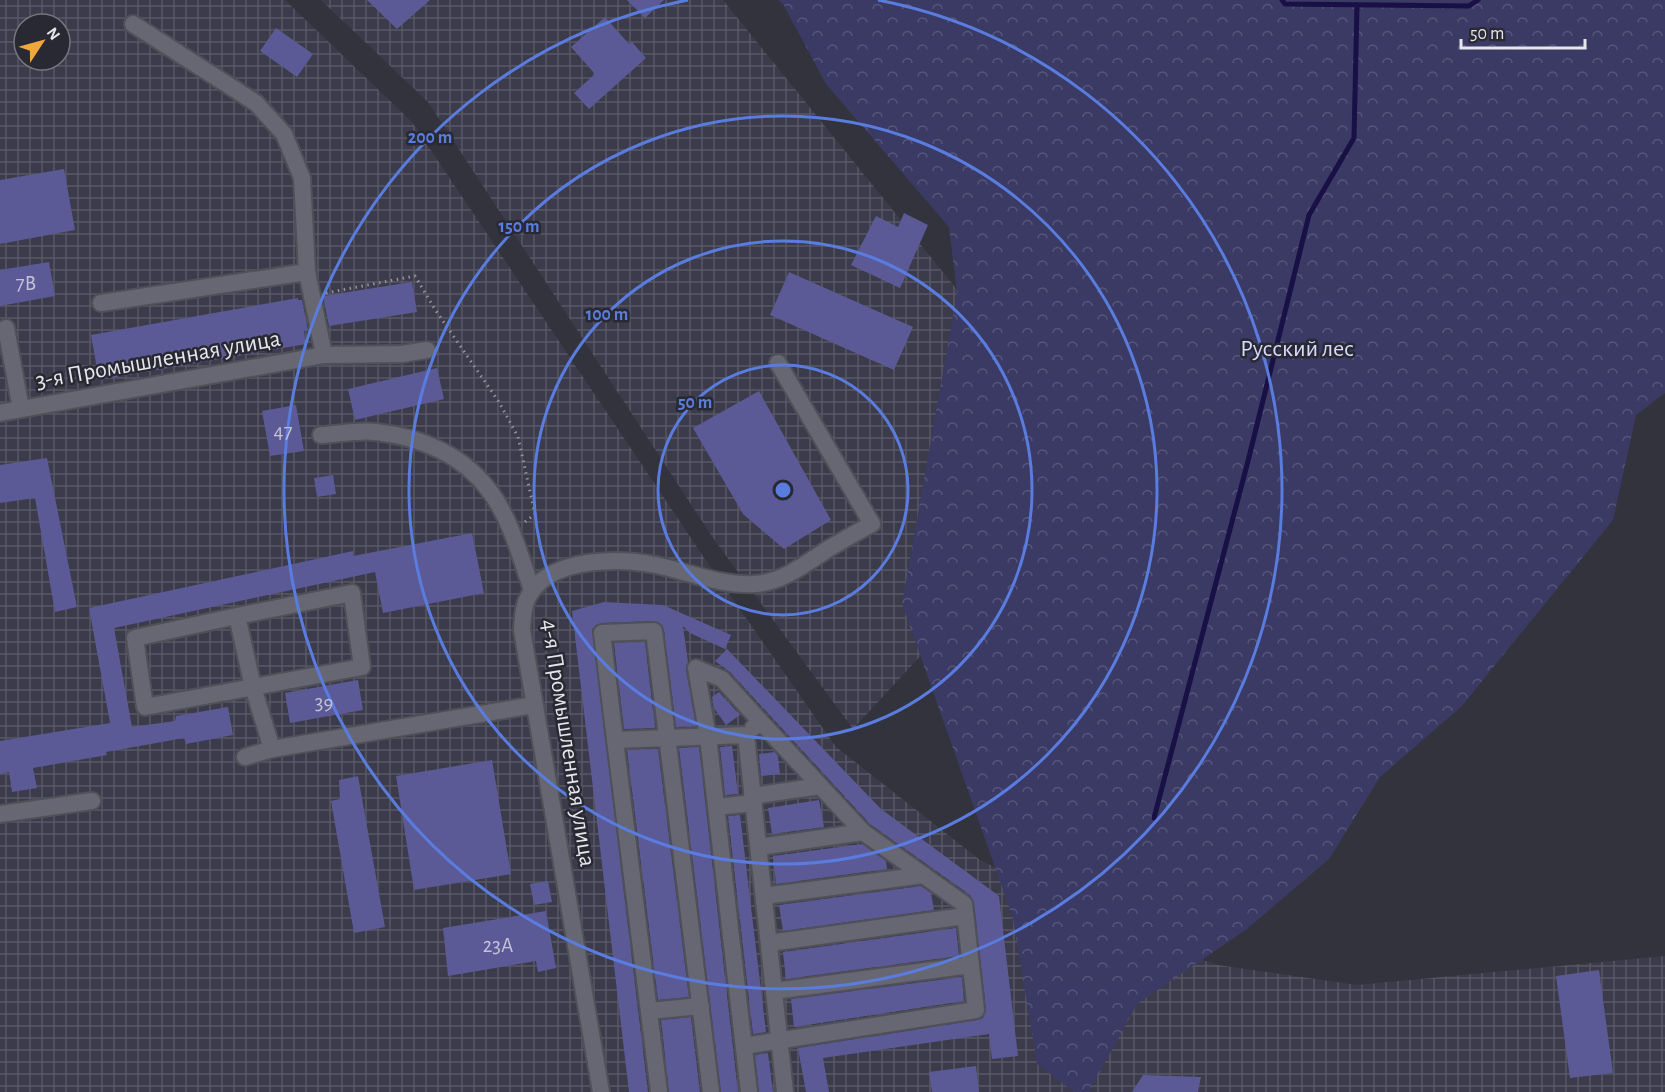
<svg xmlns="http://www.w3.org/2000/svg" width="1665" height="1092" font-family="'Alegreya Sans',sans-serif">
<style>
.industrial{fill:url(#industrial-grid);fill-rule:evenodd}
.forest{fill:url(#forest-crowns)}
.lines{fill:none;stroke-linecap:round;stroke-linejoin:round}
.stream{stroke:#191046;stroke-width:5}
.building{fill:#5b5a97}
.minor-casing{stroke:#505058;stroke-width:20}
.path{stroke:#94949c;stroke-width:3;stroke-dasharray:1.5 4.5;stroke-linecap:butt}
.minor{stroke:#666772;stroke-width:16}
.ring{fill:none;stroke:#597cde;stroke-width:3}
.labels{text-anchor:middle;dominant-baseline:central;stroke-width:5;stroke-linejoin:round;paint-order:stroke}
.number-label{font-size:21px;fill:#c3c3d7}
.park-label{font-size:24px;fill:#d7d9fe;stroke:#292933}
.street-label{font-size:24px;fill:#e6e6ec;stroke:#292933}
.centre{fill:#597cde;stroke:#292933;stroke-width:3}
.ring-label{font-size:18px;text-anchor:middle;font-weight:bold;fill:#597cde;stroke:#292933;stroke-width:5;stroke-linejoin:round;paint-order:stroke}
</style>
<defs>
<pattern id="industrial-grid" width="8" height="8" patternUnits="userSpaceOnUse" patternTransform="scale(1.5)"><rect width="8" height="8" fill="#3b3b4b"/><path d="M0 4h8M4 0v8" fill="none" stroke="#575765"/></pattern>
<pattern id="forest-crowns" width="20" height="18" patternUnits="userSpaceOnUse" patternTransform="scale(1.5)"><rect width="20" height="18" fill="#3a3a64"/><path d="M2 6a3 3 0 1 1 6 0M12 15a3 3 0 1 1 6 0" fill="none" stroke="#56567a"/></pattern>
</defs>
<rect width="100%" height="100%" fill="#33333d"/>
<!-- industrial -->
<g class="industrial">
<path d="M0 0H285L412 122 707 562 836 747 980 860 1155 945 1218 965 1357 985 1665 956V1092H0ZM24 24H60V60H24Z"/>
<path d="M321 0H723L1098 464 853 729 713 538 428 102Z"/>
</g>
<!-- forest -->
<path class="forest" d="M778 0H1665V393L1636 415 1613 520 1461 707 1380 777 1329 859 1247 929 1137 1004 1089 1092H1074L1037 1064 1013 918 902 604 957 293 949 227 826 84 783 4Z"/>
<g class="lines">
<!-- stream -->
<g class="stream">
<path d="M1282 0 1285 4 1469 6 1478 0"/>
<path d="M1154 818 1248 461 1309 215 1354 138 1357 5"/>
</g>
</g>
<!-- building -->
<g class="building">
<path d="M367 0H430L397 29Z"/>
<path d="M627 0H664L645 18Z"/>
<path d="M605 17 629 44 632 42 646 58 589 109 574 93 595 74 571 47Z"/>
<path d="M276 28 313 54 297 77 260 51Z"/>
<path d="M64 169 75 230 0 244V180Z"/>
<path d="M904 213 928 225 900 288 851 265 876 216 898 227Z"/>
<path d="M49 262 55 296 0 306V270Z"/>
<path d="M789 272 913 327 894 370 770 315Z"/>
<path d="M412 282 417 312 329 326 323 296Z"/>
<path d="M298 298V300H302L308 330 304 331 306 344 99 380 91 335Z"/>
<path d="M437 368 444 399 355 420 348 389Z"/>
<path d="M759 391 831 520 784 549 743 514 693 428Z"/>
<path d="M296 405 304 451 270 456 262 411Z"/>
<path d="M47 458 77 607 55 612 35 498 0 503V465Z"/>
<path d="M333 475 336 494 317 497 314 478Z"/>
<path d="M472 533 484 593 383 613 375 572 114 628 132 727 175 721 176 716 228 707 233 735 186 744 184 738 106 752 107 755 33 768 37 788 12 792 9 772 0 774V741L110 723 89 608 353 551V556Z"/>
<path d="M604 602 663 605 731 635 725 649 690 633 683 626 688 662 686 670 696 726 676 727 664 630 662 625 654 621 602 623 596 625 592 629 648 1092H629L572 611Z"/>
<path d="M645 642 655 728 624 729 614 643Z"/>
<path d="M727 649 881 809 999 896 1018 1056 992 1059 989 1034 823 1058 829 1092H806L798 1048 978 1020 983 1018 986 1009 974 903 970 895 870 824 730 672 715 661Z"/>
<path d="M358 680 363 710 290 723 285 693Z"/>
<path d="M719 692 740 715 726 725 714 708 712 697Z"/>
<path d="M732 746 738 794 725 795 720 747Z"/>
<path d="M699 747 706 809 738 1092H721L679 748Z"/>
<path d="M658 749 689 997 658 1000 627 750Z"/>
<path d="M775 752 778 756 780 774 761 776 759 754Z"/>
<path d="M492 760 511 874 414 890 396 776Z"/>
<path d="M358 776 385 927 354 933 331 801 340 799 339 780Z"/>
<path d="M819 800 824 827 772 834 768 808Z"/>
<path d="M740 815 766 1032 753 1034 728 816Z"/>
<path d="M862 844 886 861 887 869 776 884 773 856Z"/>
<path d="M548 881 552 902 534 905 530 884Z"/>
<path d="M921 886 931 893 934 910 783 931 779 905Z"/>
<path d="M546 911 556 968 538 972 536 961 448 976 443 928Z"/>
<path d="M956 928 959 956 786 979 783 952Z"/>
<path d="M1599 970 1613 1073 1570 1078 1556 976Z"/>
<path d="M962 977 964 1001 794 1027 791 999Z"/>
<path d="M691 1017 700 1092H669L661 1020Z"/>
<path d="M768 1053 773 1092H759L755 1055Z"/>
<path d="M976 1066 979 1092H932L929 1072Z"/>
<path d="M1143 1075 1201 1077 1198 1092H1132Z"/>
</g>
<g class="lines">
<!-- minor casing -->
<g class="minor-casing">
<g id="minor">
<path d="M133 24 256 103 284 134 302 178 307 272"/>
<path d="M101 303 307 272 324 355"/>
<path d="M6 328 21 409"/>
<path d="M0 413 324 355 402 354 427 350"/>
<path d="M321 435C339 434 359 430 376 432 421 437 464 455 491 493 511 520 521 559 532 590"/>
<path d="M237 616 352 593 362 667 145 707 135 638 237 616 253 687 272 749"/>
<path d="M615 740 602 633 654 631 711 1092"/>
<path d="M245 757 272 749 534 705"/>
<path d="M752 796 820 786"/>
<path d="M716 807 754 803"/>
<path d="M0 814 92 801"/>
<path d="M759 847 863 832"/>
<path d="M764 896 924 875"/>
<path d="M769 943 965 916"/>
<path d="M774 991 971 965"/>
<path d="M649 1011 701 1006"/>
<path d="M744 1046 976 1010 964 904 863 832 760 721"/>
<path d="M601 1092 522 630C523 616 523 602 532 591 556 557 621 558 656 565 688 572 722 586 755 584 783 582 805 564 828 549 843 540 857 532 872 524L778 363"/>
<path d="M659 1092 615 740 746 735 785 1092"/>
<path d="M749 1092 708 737 696 668 722 679 760 721 753 728"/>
</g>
</g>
<!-- path -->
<path class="path" d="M326 293 415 276 436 311 499 402 518 437 535 514 525 522"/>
<!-- minor -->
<use href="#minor" class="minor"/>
</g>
<!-- distance rings -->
<g class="ring">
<circle cx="783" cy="490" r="125"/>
<circle cx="783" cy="490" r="249"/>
<circle cx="783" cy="490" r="374"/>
<path d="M878 0A499 499 0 1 1 688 0"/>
</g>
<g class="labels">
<!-- number labels -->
<g class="number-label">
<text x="26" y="283">7В</text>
<text x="283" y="431">47</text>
<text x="324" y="702">39</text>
<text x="498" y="945">23А</text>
</g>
<!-- park labels -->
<g class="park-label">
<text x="1297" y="349">Русский лес</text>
</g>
<!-- street labels -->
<g class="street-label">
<text transform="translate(158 360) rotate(-10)">3-я Промышленная улица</text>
<text transform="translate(568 743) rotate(81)">4-я Промышленная улица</text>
</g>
</g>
<circle cx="783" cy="490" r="9" class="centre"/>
<g class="ring-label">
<text x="430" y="143">200 m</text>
<text x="519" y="232">150 m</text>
<text x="607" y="320">100 m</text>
<text x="695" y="408">50 m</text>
</g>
<!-- north arrow -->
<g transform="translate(42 42) rotate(54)"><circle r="28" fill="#292933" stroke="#75757d" stroke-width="1.5"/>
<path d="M0-4.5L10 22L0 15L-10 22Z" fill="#eea73d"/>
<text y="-9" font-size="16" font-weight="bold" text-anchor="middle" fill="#e6e6ec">N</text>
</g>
<!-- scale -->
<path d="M1461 39v9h124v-9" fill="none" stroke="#e6e6ec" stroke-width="3"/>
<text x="1470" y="39" font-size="18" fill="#e6e6ec" stroke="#292933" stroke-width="4.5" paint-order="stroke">50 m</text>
</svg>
